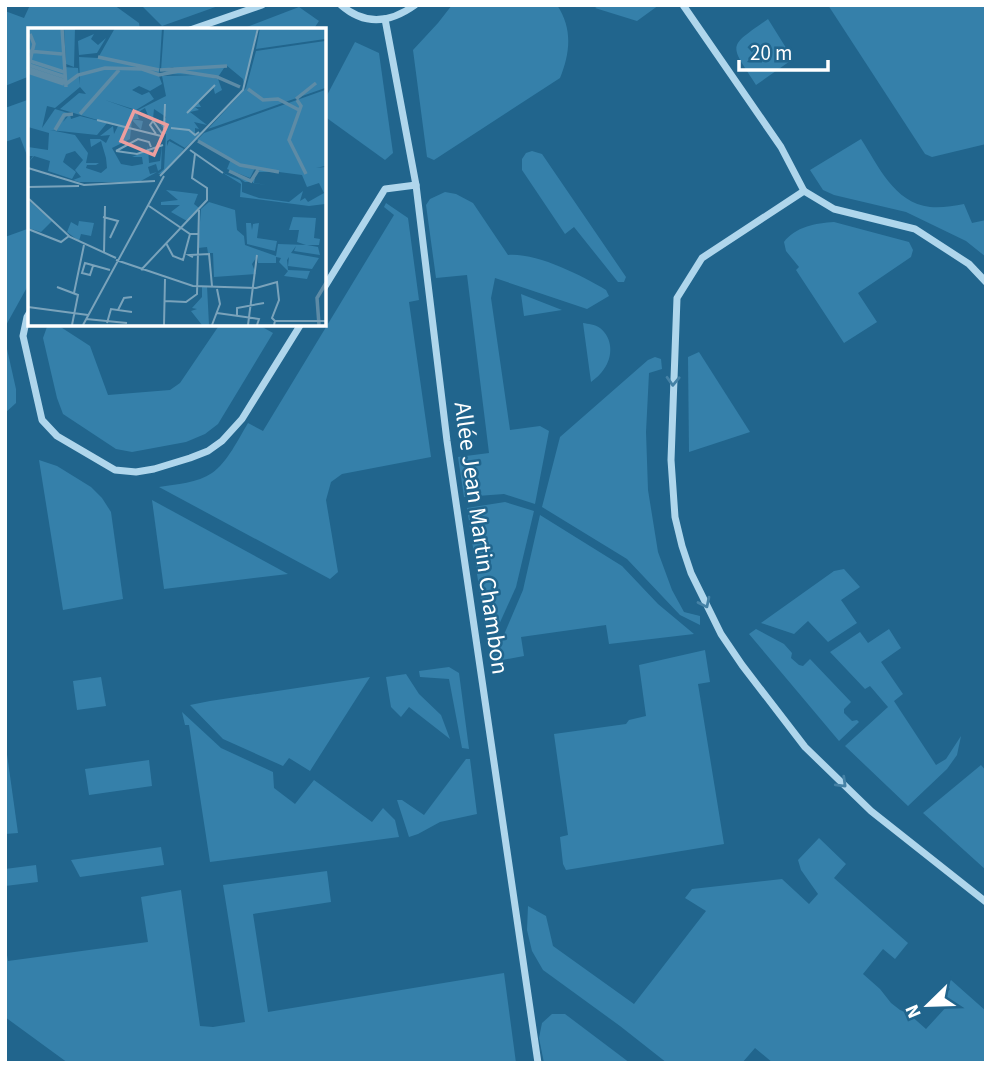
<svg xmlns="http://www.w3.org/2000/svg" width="991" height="1068" font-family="'Source Sans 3',sans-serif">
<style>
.green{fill:#3580aa}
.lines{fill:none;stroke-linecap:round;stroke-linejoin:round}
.minor{stroke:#afd6ec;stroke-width:7}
.oneway{stroke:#4481a5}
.labels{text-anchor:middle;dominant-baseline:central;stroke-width:5;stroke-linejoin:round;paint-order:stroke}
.street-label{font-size:24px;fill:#fff;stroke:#21658d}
.inset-river{fill:none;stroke:#5d8ba6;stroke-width:3.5}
.inset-road{fill:none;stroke:#7aa3bb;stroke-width:2}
.view{fill:#ed9e9e;fill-opacity:0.15;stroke:#ed9e9e;stroke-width:3.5}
.inset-edge{fill:none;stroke:#fff;stroke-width:3.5}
</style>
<rect width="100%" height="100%" fill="#21658d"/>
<!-- green -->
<g class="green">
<path d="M30 5H114L139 23 140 30H30V76L5 86V11L24 18Z"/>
<path d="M141 5H221L162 26Z"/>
<path d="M452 5H557C573 29 570 53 560 78L434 160 427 157 413 50 438 23Z"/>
<path d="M600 5H659L637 21 595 8Z"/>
<path d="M828 5H986V144L932 157 925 154Z"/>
<path d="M299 7 319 21 313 30H239Z"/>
<path d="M768 19 793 59 756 85C729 43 727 48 768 19Z"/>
<path d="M355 42 379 53 393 153 385 160 324 116V101Z"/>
<path d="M30 99V158H28L20 137 5 142V108Z"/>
<path d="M861 139C878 165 894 203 930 207 942 208 953 206 964 204L972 223 986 220V257L966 241 906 212 834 195 823 190 810 170Z"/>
<path d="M532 151 542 154 626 277 624 282H618L574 227 565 234 522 170V159L526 153Z"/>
<path d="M445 192 456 194 473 203 508 255C538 253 580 275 606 290L609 296 587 309 495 278 491 298 510 430 540 426 549 431 535 504 504 494 464 497 458 457 489 453 467 275 436 278 426 205 430 199Z"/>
<path d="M386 203 408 218 419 300 409 302 431 457 342 474 331 482 326 500 338 572 330 579 159 487C176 484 198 483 212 473 227 463 239 438 248 423L263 431 394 215 384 207Z"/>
<path d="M834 222 909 242 913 250 911 257 858 293 877 322 844 343 796 270 799 267 786 251 784 242C795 227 816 223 834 222Z"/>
<path d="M30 228V282L5 327V237Z"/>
<path d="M521 294 562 310 524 316Z"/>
<path d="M583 323C588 324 595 324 600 328 613 338 613 357 604 369 601 374 596 378 591 382Z"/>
<path d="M48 324H56L90 346 108 395 170 390 180 383 220 324H257L273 333 218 424 205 434 186 442 132 452 116 449 63 414 57 398 43 338Z"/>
<path d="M5 340 16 389V403L5 413Z"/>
<path d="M699 352 750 432 689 452 688 357Z"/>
<path d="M655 357 661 359 662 369 649 373 646 432 648 490 658 552 672 590 684 612 700 616V625L680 615 627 559 542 507 560 437 648 360Z"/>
<path d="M39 460 57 466 91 487 102 498 111 512 123 599 63 610Z"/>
<path d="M152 500 288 574 164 589Z"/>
<path d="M505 502 534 511 516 587 492 640H487L467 508Z"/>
<path d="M540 515 622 566 658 604 694 634 609 644 606 625 521 637 524 656 491 662 490 653 497 651 523 590Z"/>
<path d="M844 569 860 587 841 600 857 623 828 642 808 621 794 634 761 623 834 571Z"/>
<path d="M756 629 784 644 792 653 791 658 799 665 803 666 810 659 851 702 844 709V713L852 721 857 720 859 722 839 741 749 634Z"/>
<path d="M889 629 901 648 881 662 903 694 894 701 936 765 946 759 961 736 957 755 947 769 908 806 845 746 888 707 870 686 865 689 830 652 860 632 868 643Z"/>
<path d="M705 650 710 682 698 684 724 844 566 870 563 864 560 837 568 835 554 734 626 724 629 720 646 716 639 665Z"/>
<path d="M449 667 459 673 469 749 462 748 449 679 420 677 419 671Z"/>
<path d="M406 674 419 694 441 715 450 739 409 707 401 717 391 707 386 677Z"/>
<path d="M101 677 106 706 77 710 73 681Z"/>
<path d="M370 677 310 771 289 758 283 766 223 739 190 705 210 701Z"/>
<path d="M182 712 221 748 273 772 274 788 295 804 314 780 372 822 383 808 395 820 399 837 210 862 189 725H185Z"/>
<path d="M5 740 18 833 5 834Z"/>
<path d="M466 759H470L477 814 440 822 418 834 409 837 397 800H402L424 815Z"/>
<path d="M149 760 152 786 89 795 85 769Z"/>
<path d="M981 765 986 771V870L923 813Z"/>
<path d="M819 838 846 864 834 878 908 943 895 959 883 949 863 974 880 989 891 1003 900 1010 909 1014 926 1029 948 1005 940 999 950 989 946 985 951 980 986 1011V1063H773L755 1048 742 1063H667L620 1026 543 970 532 951 527 930 528 906 546 916 553 946 634 1004 706 911 685 898 692 889 782 879 809 904 818 894 801 870 798 860Z"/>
<path d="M161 847 164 865 80 877 71 860Z"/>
<path d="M36 865 38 882 5 886V869Z"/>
<path d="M327 871 331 902 253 914 268 1012 504 973 516 1063H68L5 1017V943L8 961 148 942 141 897 181 890 200 1026 213 1027 245 1022 223 885Z"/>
<path d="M552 1014H565L630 1063H544L539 1038 542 1023Z"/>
</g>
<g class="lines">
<!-- minor -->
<g class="minor">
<path d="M341 5C365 26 390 23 415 5"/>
<path d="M683 5 781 147 804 191 834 209 915 229 969 264 986 282"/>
<path d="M385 19 416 185 447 441 538 1063"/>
<path d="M190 30 262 5"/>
<path d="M804 191 702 258 677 298 671 460 675 517 682 546 691 573 721 634 742 665 805 747 871 811 986 902"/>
<path d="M324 288 385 189 416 185"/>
<path d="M30 312 27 317 23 336 42 420 57 436 115 470 136 472 154 469 190 458 208 451 222 441 242 419 301 324"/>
</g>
</g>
<!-- one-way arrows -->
<defs><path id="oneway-chevron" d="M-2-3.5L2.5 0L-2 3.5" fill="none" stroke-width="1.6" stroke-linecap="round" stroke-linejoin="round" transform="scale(1.75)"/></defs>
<g class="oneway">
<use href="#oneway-chevron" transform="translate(673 381) rotate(92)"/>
<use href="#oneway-chevron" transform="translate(705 603) rotate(64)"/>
<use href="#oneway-chevron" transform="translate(842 783) rotate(44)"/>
</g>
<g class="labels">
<!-- street labels -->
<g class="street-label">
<text transform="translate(481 538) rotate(82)">Allée Jean Martin Chambon</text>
</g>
</g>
<!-- overview -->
<g transform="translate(28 28)">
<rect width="298" height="298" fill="#21658d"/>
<path d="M0 0H33L36 39 50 40 52 57 51 29 70 30 87 0H134L131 48 134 56 122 63 111 58 104 62 114 67 121 64 126 71 108 82 77 72 108 83 138 68 134 48 172 47 133 46 146 39 133 42 136 0 229 1 216 58 215 51 198 37 190 49 173 47 190 51 194 62 187 66 185 58 170 74 173 79H167L171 82 162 84 179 97 166 94 171 101 167 100V107L174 104 157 120 142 111 139 113V118L141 113 156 121 136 145 130 146 136 141 138 106H134L136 101 126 89 133 97 138 89 126 81 125 91 121 90 117 80 109 85 111 91H104L115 93 113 102 104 92 102 111 84 120 93 136 104 138 115 136 114 129H104L119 123 120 118 121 135 132 133 134 117 133 141 130 143 128 136 120 139 122 146 129 144 111 154H51L45 152 53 149 47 142 55 132 47 123 38 126 35 134 48 144 44 151 20 143 22 133 6 128 0 135 5 128H0V119L20 122 21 105 0 99ZM52 59 58 66 51 65 32 81 90 98 86 106 85 98 72 108 82 107 78 115 72 111H62L63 119 73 113 78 130 79 140 73 145 58 140 59 137H68L71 135H58L60 125 47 107 22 102 69 107 79 95 52 88 43 91 42 86 35 94 40 85 27 81 14 100 19 78 27 80ZM36 0H47L46 39 38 36ZM232 0H297V11L228 21ZM66 6 63 11 70 17 78 10 69 25 51 27 50 13ZM297 13V60L180 101 218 60 228 23ZM297 62V138L288 140 297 139V176L281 178 212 169 213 156 195 145 212 152 214 155V164L231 170 261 174 275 163 272 173 277 170 280 174 296 165 291 155 279 159 274 147 251 144H228L226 155 239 157 225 155V153L221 154H217L202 144 223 153 228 144 231 141 227 140 222 150 199 141 203 131 169 112 176 105ZM138 162 170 166 166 176 171 180 159 193 143 184 152 177H133V174L150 172ZM0 172 24 193 13 204 0 200ZM181 174 207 182 209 202 216 208 217 217 248 228 250 216 278 217 269 214 271 202H261L265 189 288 190 286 210 292 211 291 217H279L290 219 292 227 266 223 268 218 263 225 291 230 284 241 260 238 261 229 259 232 260 242 282 243 279 251 256 248 260 243 251 234 253 230 248 229V235H230V227L224 236 228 246 186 249 185 225H180L179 219 170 220 173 181ZM51 193 66 195 63 208 53 206 51 213 39 204 43 194 50 198ZM218 195H223L224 202 225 196 231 195 229 210 249 213 247 223 219 216ZM174 258H179L181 297H174L163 283 169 281 164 280 174 269Z" fill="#3580aa" fill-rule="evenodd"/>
<path class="inset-river" d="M34 0 38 59M0 23 34 26M70 29 131 42M2 33 36 44M1 37 37 49M0 41 6 16 2 6M1 41 37 53M132 42 199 38M0 44 36 56M38 56 50 47 77 40 114 41 131 47 151 43 189 49 212 59M220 61 235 72 250 71 271 82M268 71 288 55M269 72 273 78 261 112 278 146M52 86 91 42M27 102 36 87 45 86M170 113 212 137 251 144M201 143 223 153 230 142M291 297 289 270 298 255"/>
<path class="inset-road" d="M159 85 187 57M69 92 133 108M143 100 161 102 167 107 171 104M136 101 137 76M128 106 122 97 125 93 135 107M162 122 195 145M88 123 109 126 135 117M88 123 110 111 121 114 123 119M0 140 56 157 127 153M132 148 215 62 230 0M0 159 51 158M1 171 42 209 88 230M121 178 162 206H170M75 189 90 193 82 210M0 201 33 214 41 208M138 215 145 228 155 232 162 206M76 225 77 178M165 229 161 227 181 226 184 258M88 232 165 258 228 260 249 254 251 272 244 290 247 293M65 238 62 247 54 245 57 235 82 242M113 242 179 172V160L164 150 167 126M29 259 50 267 44 297M46 265 56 217M137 273 158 274 169 266 171 182M0 279 60 287M90 282 96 270 104 269M189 285 231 291 229 297M209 289V280L236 275M58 291 99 295M79 295 83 281 104 284M55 297 136 148M136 297 137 251M184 297 192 276 189 261M220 297 229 227M246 297 247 293H298"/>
<path class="view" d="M106 83 139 97 126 127 93 113Z"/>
<rect width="298" height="298" class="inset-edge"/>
</g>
<!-- border -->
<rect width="991" height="1068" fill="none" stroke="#ffffff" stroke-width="14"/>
<!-- north arrow -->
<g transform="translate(928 1005) rotate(247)" stroke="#21658d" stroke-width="5" paint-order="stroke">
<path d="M0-5L12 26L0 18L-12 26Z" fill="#ffffff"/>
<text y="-10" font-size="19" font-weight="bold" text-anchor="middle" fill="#ffffff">N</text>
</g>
<!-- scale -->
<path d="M739 60v10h89v-10" fill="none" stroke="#ffffff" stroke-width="3.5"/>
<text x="750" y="60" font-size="21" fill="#ffffff" stroke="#21658d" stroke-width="5" paint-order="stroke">20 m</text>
</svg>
